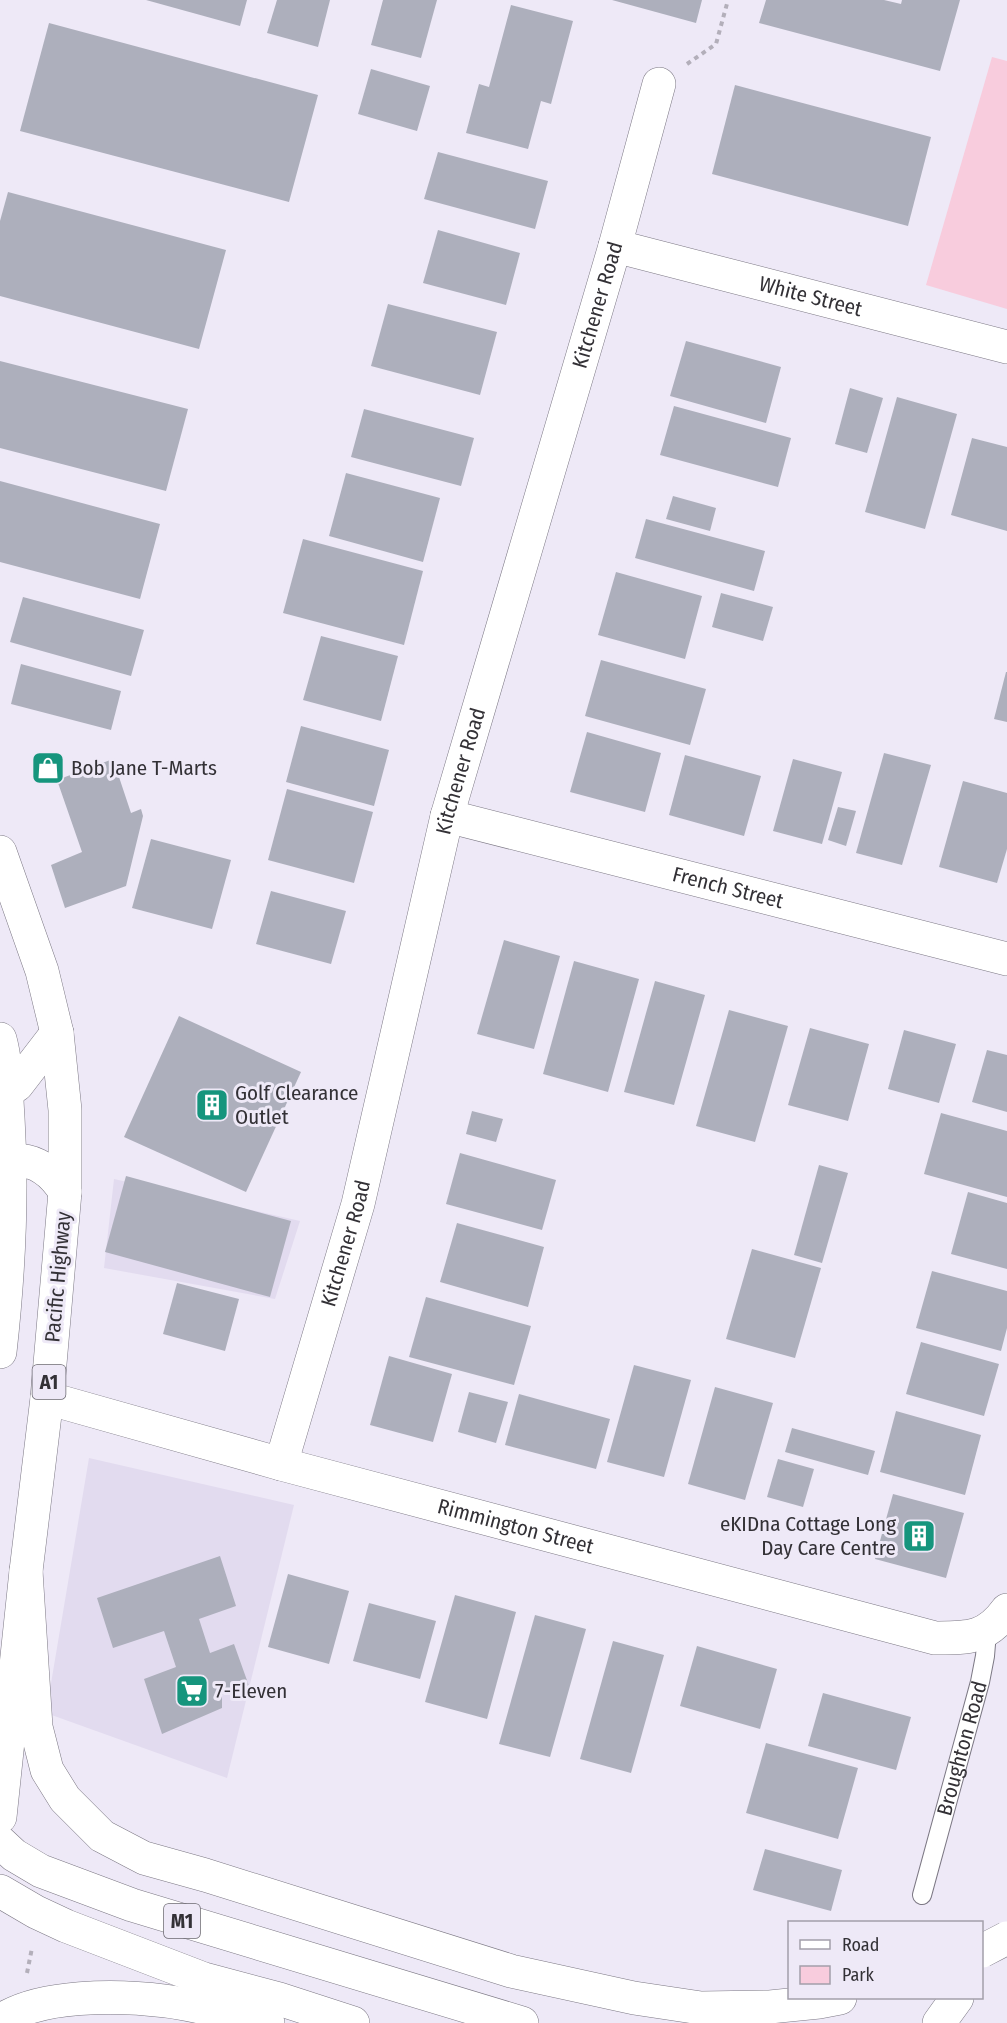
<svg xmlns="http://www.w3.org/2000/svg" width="1007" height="2023" font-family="'Fira Sans Condensed',sans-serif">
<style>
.built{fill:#e2dbef}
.green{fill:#f8ccdd}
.building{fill:#adafbc}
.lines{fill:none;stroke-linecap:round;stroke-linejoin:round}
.service-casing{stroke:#7c7884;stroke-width:20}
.minor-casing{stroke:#7c7884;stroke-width:34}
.trunk-casing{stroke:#7c7884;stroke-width:34}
.motorway-casing{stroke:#7c7884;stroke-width:34}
.path{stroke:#b3afba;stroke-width:4;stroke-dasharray:4.5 4.5;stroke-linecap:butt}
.service{stroke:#fff;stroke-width:18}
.minor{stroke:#fff;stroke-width:33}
.trunk{stroke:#fff;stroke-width:33}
.motorway{stroke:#fff;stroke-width:33}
.motorway-bridge-casing{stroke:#7c7884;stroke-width:34;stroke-linecap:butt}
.motorway-bridge{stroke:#fff;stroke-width:33}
.labels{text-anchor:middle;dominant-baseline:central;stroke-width:6;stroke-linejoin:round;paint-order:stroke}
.shield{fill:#eee9f7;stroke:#6b6870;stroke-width:1.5}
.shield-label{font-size:20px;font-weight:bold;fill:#333136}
.street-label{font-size:21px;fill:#333136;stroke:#eee9f7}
.poi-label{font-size:21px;fill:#333136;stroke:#eee9f7;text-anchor:start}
</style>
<rect width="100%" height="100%" fill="#eee9f7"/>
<!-- built -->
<g class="built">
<path d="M114 1179 300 1221 275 1299 104 1268Z"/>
<path d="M89 1458 294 1505 227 1778 46 1713Z"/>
</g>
<!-- green -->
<path class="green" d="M992 57 1007 61V309L926 285Z"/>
<!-- building -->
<g class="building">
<path d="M146 0H247L240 26Z"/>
<path d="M277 0H330L318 47 267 33Z"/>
<path d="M383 0H437L421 58 371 45Z"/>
<path d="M612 0H702L696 23Z"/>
<path d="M766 0H884L901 4 902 0H960L940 71 759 23Z"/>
<path d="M511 5 573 21 551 104 541 101 528 149 466 133 479 84 489 87Z"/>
<path d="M49 23 318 95 289 202 20 131Z"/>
<path d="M371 69 430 86 417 131 358 114Z"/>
<path d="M735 85 931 137 908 226 712 174Z"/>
<path d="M438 152 548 181 535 229 424 199Z"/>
<path d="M8 192 226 250 199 349 0 296V221Z"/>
<path d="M438 230 520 253 506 305 423 283Z"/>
<path d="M388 304 497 332 480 395 371 366Z"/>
<path d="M686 341 781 367 766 423 670 396Z"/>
<path d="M0 361 188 409 166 491 0 448Z"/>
<path d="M850 388 883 398 867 453 835 444Z"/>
<path d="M897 397 957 414 925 529 865 512Z"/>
<path d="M674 406 791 438 778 487 660 455Z"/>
<path d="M364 409 474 438 461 486 351 457Z"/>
<path d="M972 438 1007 447V531L951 515Z"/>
<path d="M346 473 440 498 423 562 329 536Z"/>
<path d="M0 481 160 524 140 599 0 562Z"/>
<path d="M673 496 716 508 710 531 666 519Z"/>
<path d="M646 519 765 551 754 591 635 558Z"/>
<path d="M303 539 423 571 404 645 283 613Z"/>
<path d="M616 572 702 596 685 659 598 635Z"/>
<path d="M721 593 773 607 763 641 712 627Z"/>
<path d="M23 597 144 630 131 676 10 642Z"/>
<path d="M321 636 398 656 381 721 303 700Z"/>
<path d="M601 660 706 689 690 745 585 716Z"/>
<path d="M21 664 121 691 111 730 11 704Z"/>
<path d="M1006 672H1007V722L994 719Z"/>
<path d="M301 726 389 750 374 806 286 782Z"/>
<path d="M587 732 661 753 645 812 570 792Z"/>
<path d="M884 753 931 765 902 865 856 853Z"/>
<path d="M685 755 761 776 744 836 669 815Z"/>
<path d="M113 759 131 813 141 809 143 816 126 886 65 908 51 865 82 852 57 780Z"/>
<path d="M793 759 842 772 822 844 773 831Z"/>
<path d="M963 781 1007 793V849L997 883 939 867Z"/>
<path d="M287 789 373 812 354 883 268 860Z"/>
<path d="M838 807 856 811 846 846 828 840Z"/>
<path d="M151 839 231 860 212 929 132 908Z"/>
<path d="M271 891 346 911 331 964 256 944Z"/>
<path d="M504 940 560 956 534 1049 477 1034Z"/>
<path d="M574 961 639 979 608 1092 543 1074Z"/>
<path d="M655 981 705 995 674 1105 624 1092Z"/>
<path d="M729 1010 788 1026 755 1142 696 1126Z"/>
<path d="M179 1016 301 1072 246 1192 124 1137Z"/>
<path d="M810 1028 869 1044 848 1121 788 1105Z"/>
<path d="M904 1030 956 1044 939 1103 888 1089Z"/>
<path d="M987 1050 1007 1055V1112L972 1102Z"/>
<path d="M472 1111 503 1119 496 1142 466 1134Z"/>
<path d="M941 1113 1007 1131V1197L924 1174Z"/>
<path d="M460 1153 556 1180 542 1230 446 1204Z"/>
<path d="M819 1165 848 1173 822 1263 794 1255Z"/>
<path d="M126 1176 291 1221 270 1297 105 1252Z"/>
<path d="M968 1192 1007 1203V1269L951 1254Z"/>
<path d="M457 1223 544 1247 528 1307 440 1282Z"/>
<path d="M752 1249 821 1268 795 1358 726 1339Z"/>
<path d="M932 1271 1007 1291V1328L1001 1351 916 1328Z"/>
<path d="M177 1283 239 1299 225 1351 163 1334Z"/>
<path d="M426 1297 531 1326 514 1385 409 1357Z"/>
<path d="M921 1342 999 1364 984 1416 906 1394Z"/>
<path d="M389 1356 452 1374 433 1442 370 1425Z"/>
<path d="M634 1365 691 1380 664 1477 607 1462Z"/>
<path d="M715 1387 773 1403 745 1500 688 1484Z"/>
<path d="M469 1392 508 1402 496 1443 458 1432Z"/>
<path d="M519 1394 610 1419 596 1469 505 1445Z"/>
<path d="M896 1411 981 1435 965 1495 880 1472Z"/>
<path d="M792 1428 875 1451 868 1475 785 1452Z"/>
<path d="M778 1459 814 1469 803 1507 767 1497Z"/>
<path d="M893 1494 964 1513 946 1578 875 1559Z"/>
<path d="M220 1556 236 1606 199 1619 210 1653 234 1644 249 1686 222 1695V1708L162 1734 144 1679 176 1667 164 1631 113 1648 97 1598Z"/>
<path d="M288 1574 349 1591 329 1664 268 1647Z"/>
<path d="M455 1595 516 1612 487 1719 425 1702Z"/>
<path d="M369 1603 436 1621 420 1679 353 1661Z"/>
<path d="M535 1615 586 1629 550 1757 499 1744Z"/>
<path d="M613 1641 664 1655 631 1773 580 1759Z"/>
<path d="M697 1646 777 1669 760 1729 680 1706Z"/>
<path d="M823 1693 911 1717 896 1770 808 1746Z"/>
<path d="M766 1743 858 1768 838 1839 746 1813Z"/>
<path d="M765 1849 842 1870 831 1911 753 1890Z"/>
</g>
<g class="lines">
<!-- service casing -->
<g class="service-casing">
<g id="service">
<path id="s1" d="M922 1895 980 1682 985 1656 987 1632"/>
</g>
</g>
<!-- minor casing -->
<g class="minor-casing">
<g id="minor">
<path id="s2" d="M615 246 1007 347"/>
<path id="s3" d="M447 816 1007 959"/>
<path d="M0 1096 17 1085 57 1033"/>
<path d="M0 1162C28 1155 50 1167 65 1192"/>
<path id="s4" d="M47 1398 281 1464 935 1638C968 1638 986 1639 1007 1610"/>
<path id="s5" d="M281 1464 358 1204 447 816 615 246 659 84"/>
</g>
</g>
<!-- trunk casing -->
<g class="trunk-casing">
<g id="trunk">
<path d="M0 852 42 971 57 1033 65 1110V1192L47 1398 26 1571 0 1817"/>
<path d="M0 1039C7 1064 6 1092 8 1117 13 1197 9 1272 0 1352"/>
</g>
</g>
<!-- motorway casing -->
<g class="motorway-casing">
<g id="motorway">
<path d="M26 1571 36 1727 47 1770 65 1799 102 1836 144 1858 205 1875 511 1971 634 1998 701 2008 770 2007 819 2002 840 1998"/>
<path d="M0 1842 14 1855 41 1871 132 1905 522 2023"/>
<path d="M0 1891 36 1912 66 1926 204 1979 279 1999 353 2023"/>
<path d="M0 2021C39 1994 118 1995 165 2001 199 2005 234 2015 268 2023"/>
<path d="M939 2023 957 1998"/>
</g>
</g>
<!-- path -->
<g class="path">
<path d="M687 64 716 44 728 0"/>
<path d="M27 1973 32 1948"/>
</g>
<!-- service -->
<use href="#service" class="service"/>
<!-- minor -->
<use href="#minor" class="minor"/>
<!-- trunk -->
<use href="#trunk" class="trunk"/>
<!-- motorway -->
<use href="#motorway" class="motorway"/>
<!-- motorway-bridge casing -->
<g class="motorway-bridge-casing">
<path id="motorway-bridge" d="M982 1951 1007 1938"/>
</g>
<!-- motorway-bridge -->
<use href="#motorway-bridge" class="motorway-bridge"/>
</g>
<!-- icons -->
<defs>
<g id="shop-square" transform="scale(1.725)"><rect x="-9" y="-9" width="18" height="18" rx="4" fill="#16957d" stroke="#eee9f7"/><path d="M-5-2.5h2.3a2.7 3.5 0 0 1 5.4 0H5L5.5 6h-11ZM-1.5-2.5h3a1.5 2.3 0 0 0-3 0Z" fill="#fff"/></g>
<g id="building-square" transform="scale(1.725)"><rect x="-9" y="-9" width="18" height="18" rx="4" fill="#16957d" stroke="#eee9f7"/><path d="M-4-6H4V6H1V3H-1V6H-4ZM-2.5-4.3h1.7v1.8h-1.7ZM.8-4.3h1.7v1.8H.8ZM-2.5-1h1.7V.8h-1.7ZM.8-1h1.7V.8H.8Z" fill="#fff"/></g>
<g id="supermarket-square" transform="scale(1.725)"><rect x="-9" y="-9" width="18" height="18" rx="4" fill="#16957d" stroke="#eee9f7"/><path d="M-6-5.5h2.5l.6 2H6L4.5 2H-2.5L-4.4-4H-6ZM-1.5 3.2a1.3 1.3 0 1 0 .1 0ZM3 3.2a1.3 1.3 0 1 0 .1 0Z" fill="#fff"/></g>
</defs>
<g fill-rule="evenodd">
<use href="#shop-square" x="48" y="768"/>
<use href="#building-square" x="212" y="1105"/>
<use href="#building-square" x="919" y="1536"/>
<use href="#supermarket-square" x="192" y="1691"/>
</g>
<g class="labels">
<!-- shield labels -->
<g class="shield">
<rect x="32.5" y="1365" width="33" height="34" rx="4.5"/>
<rect x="164" y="1904" width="36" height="34" rx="4.5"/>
</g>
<g class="shield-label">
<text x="49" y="1382">A1</text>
<text x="182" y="1921">M1</text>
</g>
<!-- street labels -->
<g class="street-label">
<text stroke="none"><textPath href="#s2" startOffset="202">White Street</textPath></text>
<text stroke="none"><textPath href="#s5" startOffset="1202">Kitchener Road</textPath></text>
<text stroke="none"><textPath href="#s5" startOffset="716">Kitchener Road</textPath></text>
<text stroke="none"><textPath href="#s3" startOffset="290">French Street</textPath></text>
<text stroke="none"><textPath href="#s5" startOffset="230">Kitchener Road</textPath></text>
<text transform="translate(58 1277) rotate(-85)">Pacific Highway</text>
<text stroke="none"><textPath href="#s4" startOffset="486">Rimmington Street</textPath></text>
<text stroke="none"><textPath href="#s1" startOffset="152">Broughton Road</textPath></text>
</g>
<!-- poi labels -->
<g class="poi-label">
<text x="71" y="768">Bob Jane T-Marts</text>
<text x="235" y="1093">Golf Clearance<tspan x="235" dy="24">Outlet</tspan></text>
<text x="896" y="1524" text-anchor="end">eKIDna Cottage Long<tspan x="896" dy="24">Day Care Centre</tspan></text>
<text x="215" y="1691">7-Eleven</text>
</g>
</g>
<!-- legend -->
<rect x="788" y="1921" width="195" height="78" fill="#eee9f7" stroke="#a39faa" stroke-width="1.5"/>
<rect x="800" y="1940" width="30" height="9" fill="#ffffff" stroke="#a39faa" stroke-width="1.5"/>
<text x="842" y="1951" font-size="18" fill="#333136">Road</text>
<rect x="800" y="1966" width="30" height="18" fill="#f8ccdd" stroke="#a39faa" stroke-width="1.5"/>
<text x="842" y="1981" font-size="18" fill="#333136">Park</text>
</svg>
